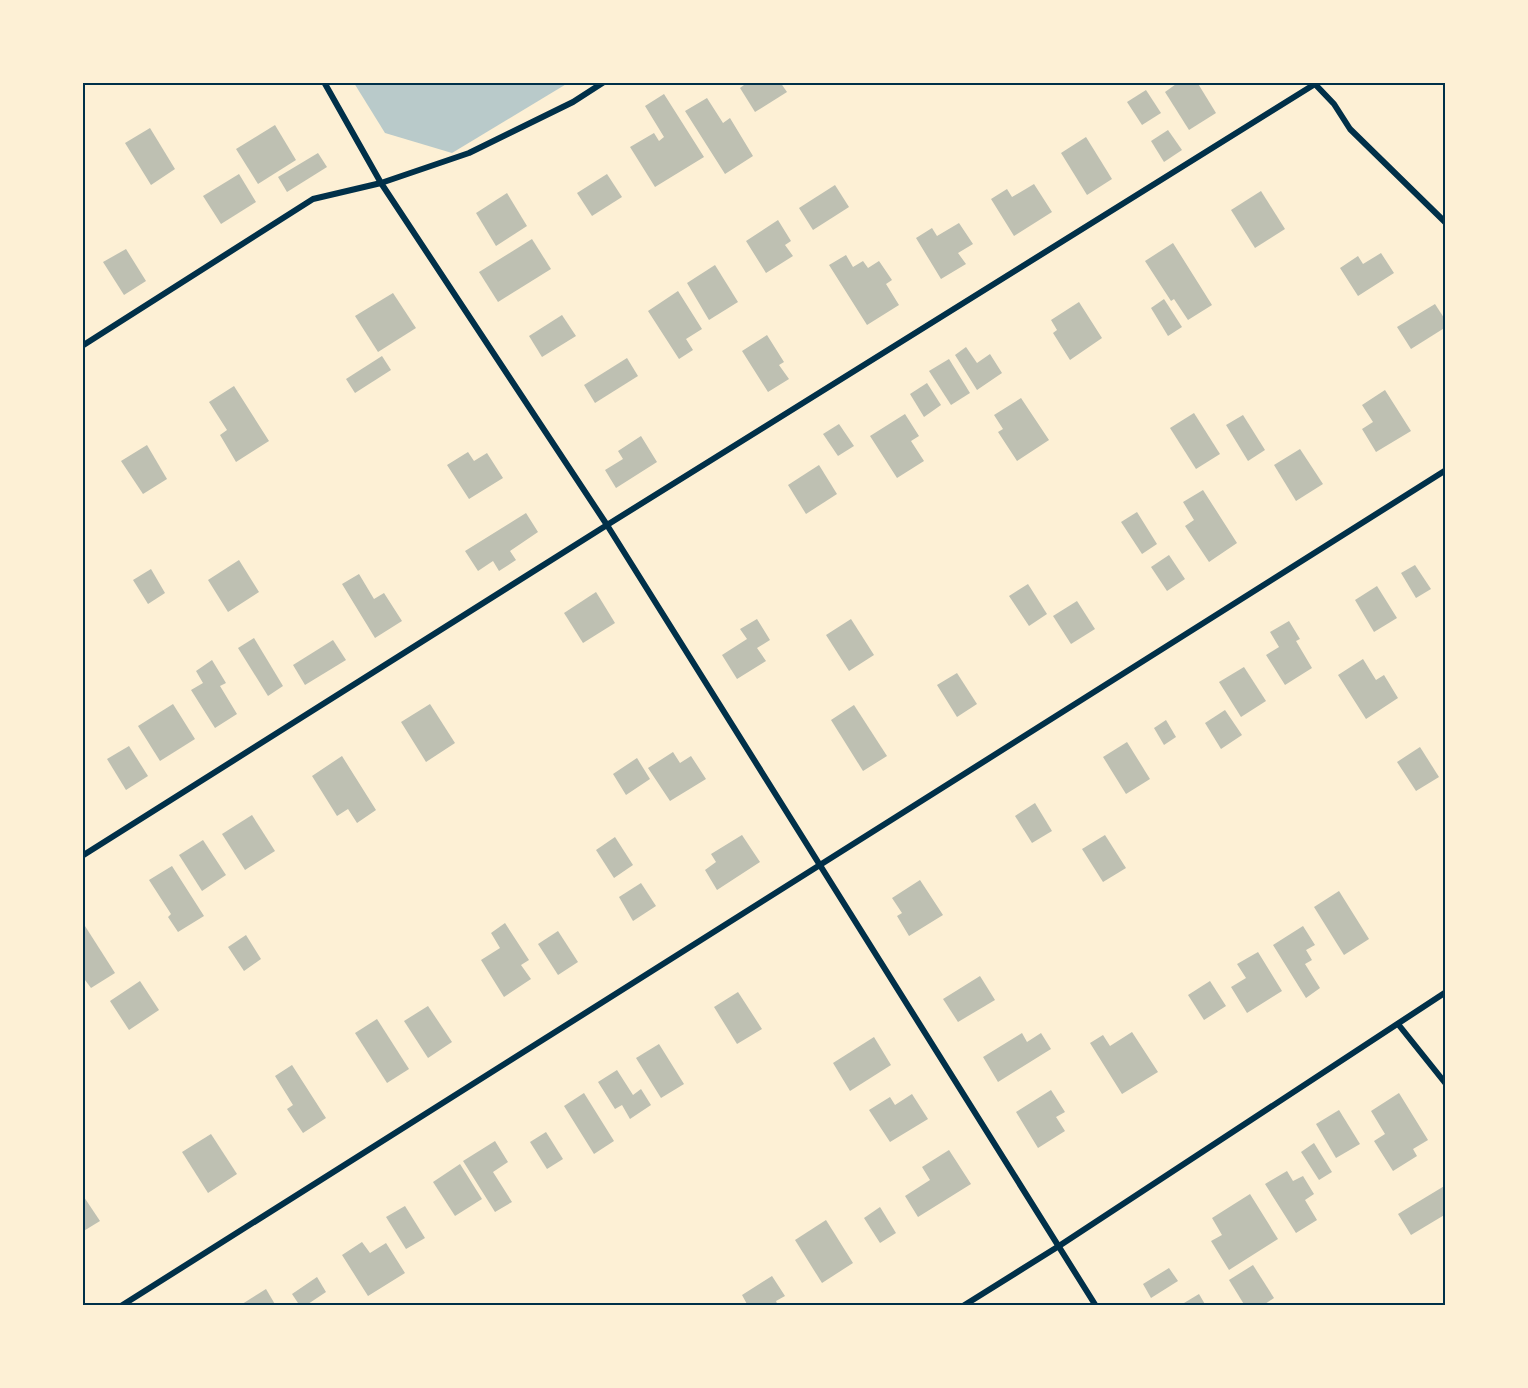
<svg xmlns="http://www.w3.org/2000/svg" width="1528" height="1388" font-family="'Alegreya Sans',sans-serif">
<style>
.green{fill:#b9caca}
.building{fill:#bec0b2}
.lines{fill:none;stroke-linecap:round;stroke-linejoin:round}
.minor{stroke:#003049;stroke-width:6}
.neatline{fill:none;stroke:#003049;stroke-width:2}
</style>
<rect width="100%" height="100%" fill="#fdf0d5"/>
<!-- green -->
<path class="green" d="M354 83H568L452 153 385 133Z"/>
<!-- building -->
<g class="building">
<path d="M748 82H780L787 92 755 112 740 88Z"/>
<path d="M1179 82H1197L1216 113 1189 130 1165 92Z"/>
<path d="M1146 90 1161 113 1142 125 1127 102Z"/>
<path d="M664 94 704 157 655 187 630 147 654 133 659 141 664 137 645 106Z"/>
<path d="M707 98 723 123 730 118 753 156 725 174 685 111Z"/>
<path d="M275 125 296 160 258 184 236 149Z"/>
<path d="M150 128 175 169 151 185 125 143Z"/>
<path d="M1168 130 1182 150 1164 162 1151 141Z"/>
<path d="M1086 137 1112 179 1087 195 1061 153Z"/>
<path d="M318 153 327 167 287 192 278 177Z"/>
<path d="M239 174 256 202 221 224 203 196Z"/>
<path d="M607 174 622 197 592 216 577 193Z"/>
<path d="M1034 184 1052 212 1014 236 991 199 1007 189 1012 197Z"/>
<path d="M835 185 849 207 813 230 799 208Z"/>
<path d="M1261 191 1285 229 1255 248 1231 210Z"/>
<path d="M507 193 527 226 496 246 476 213Z"/>
<path d="M778 220 791 241 785 245 793 256 766 273 746 241Z"/>
<path d="M959 223 973 244 958 253 966 264 941 279 916 238 932 228 937 236Z"/>
<path d="M532 239 551 269 498 302 479 272Z"/>
<path d="M1173 243 1212 305 1188 320 1174 299 1171 301 1145 261Z"/>
<path d="M126 249 146 281 124 295 103 262Z"/>
<path d="M1381 253 1394 273 1358 296 1340 268 1358 256 1363 264Z"/>
<path d="M846 255 853 267 863 261 868 268 879 261 892 280 886 284 899 305 867 325 829 265Z"/>
<path d="M715 265 738 302 709 320 687 283Z"/>
<path d="M678 291 702 329 686 339 693 350 679 359 648 311Z"/>
<path d="M393 293 416 328 378 352 355 316Z"/>
<path d="M1164 299 1182 327 1168 336 1151 308Z"/>
<path d="M1079 302 1102 338 1070 360 1053 333 1057 330 1051 320Z"/>
<path d="M1435 304 1446 321V327L1411 349 1397 327Z"/>
<path d="M562 315 576 336 542 357 529 336Z"/>
<path d="M767 335 784 362 779 365 789 379 768 392 742 351Z"/>
<path d="M966 347 977 363 990 354 1002 373 977 390 955 355Z"/>
<path d="M382 356 391 370 355 393 346 379Z"/>
<path d="M627 358 638 376 595 403 584 385Z"/>
<path d="M949 359 970 393 951 405 929 371Z"/>
<path d="M927 383 941 405 924 417 910 394Z"/>
<path d="M234 386 269 441 236 462 220 435 227 430 209 402Z"/>
<path d="M1385 390 1411 431 1376 452 1362 429 1373 422 1362 405Z"/>
<path d="M1021 398 1049 440 1017 461 998 432 1003 429 994 415Z"/>
<path d="M1194 413 1220 454 1196 469 1170 428Z"/>
<path d="M905 414 919 436 911 441 924 461 897 478 870 436Z"/>
<path d="M1243 415 1265 450 1248 461 1226 425Z"/>
<path d="M839 424 854 446 838 456 823 434Z"/>
<path d="M641 436 657 462 616 488 605 470 623 459 618 451Z"/>
<path d="M147 445 167 479 143 494 121 461Z"/>
<path d="M1300 449 1323 484 1296 501 1274 465Z"/>
<path d="M468 452 474 461 487 453 503 478 469 499 447 465Z"/>
<path d="M819 465 837 494 806 514 788 485Z"/>
<path d="M1203 490 1237 543 1209 562 1185 526 1194 520 1183 502Z"/>
<path d="M1137 512 1157 544 1142 554 1121 522Z"/>
<path d="M526 513 538 532 510 551 516 560 499 571 493 561 478 571 465 551Z"/>
<path d="M1169 555 1185 579 1167 591 1151 567Z"/>
<path d="M239 560 259 592 228 612 208 580Z"/>
<path d="M1415 565 1431 589 1416 598 1401 573Z"/>
<path d="M151 569 165 593 148 604 133 580Z"/>
<path d="M359 574 374 599 384 593 402 621 375 638 342 584Z"/>
<path d="M1028 584 1047 614 1029 626 1009 596Z"/>
<path d="M1377 586 1397 618 1374 632 1355 600Z"/>
<path d="M596 592 615 623 583 643 564 613Z"/>
<path d="M1077 601 1095 629 1071 644 1053 616Z"/>
<path d="M757 619 770 640 757 648 766 661 737 679 722 655 747 639 740 629Z"/>
<path d="M851 619 874 655 849 671 826 635Z"/>
<path d="M1289 621 1300 639 1296 641 1312 668 1285 685 1266 655 1279 647 1270 632Z"/>
<path d="M254 638 283 686 268 696 238 648Z"/>
<path d="M333 640 346 660 305 685 293 665Z"/>
<path d="M1363 659 1376 680 1384 675 1398 698 1366 719 1338 675Z"/>
<path d="M212 660 226 683 220 686 237 714 215 728 191 690 203 683 196 671Z"/>
<path d="M1244 667 1266 701 1241 717 1219 682Z"/>
<path d="M957 673 977 704 957 717 937 685Z"/>
<path d="M173 704 195 739 160 761 138 726Z"/>
<path d="M430 704 455 743 426 762 401 722Z"/>
<path d="M854 705 887 756 863 771 831 720Z"/>
<path d="M1225 710 1242 735 1221 749 1205 723Z"/>
<path d="M1166 720 1176 737 1164 745 1154 728Z"/>
<path d="M1127 742 1150 779 1126 794 1103 757Z"/>
<path d="M129 746 148 776 126 790 107 759Z"/>
<path d="M1420 747 1439 777 1416 791 1397 762Z"/>
<path d="M673 752 680 763 691 756 706 779 670 801 648 768Z"/>
<path d="M342 756 376 810 357 823 348 809 337 816 312 776Z"/>
<path d="M637 758 650 779 626 795 613 774Z"/>
<path d="M1035 803 1052 831 1032 843 1015 816Z"/>
<path d="M252 815 275 851 245 870 222 834Z"/>
<path d="M742 835 760 862 717 890 705 870 716 862 711 854Z"/>
<path d="M1105 835 1126 868 1103 882 1082 849Z"/>
<path d="M615 837 633 865 614 878 596 850Z"/>
<path d="M203 840 226 875 202 891 179 855Z"/>
<path d="M172 866 204 916 178 932 168 917 171 914 149 880Z"/>
<path d="M920 880 943 915 909 936 897 916 902 913 892 898Z"/>
<path d="M641 883 656 906 633 921 619 897Z"/>
<path d="M1339 891 1369 939 1344 955 1314 907Z"/>
<path d="M505 923 529 960 521 965 531 979 504 997 481 960 500 948 491 933Z"/>
<path d="M85 926 115 973 91 988 82 976V928Z"/>
<path d="M1303 926 1315 945 1306 950 1312 960 1305 964 1320 988 1306 998 1273 945Z"/>
<path d="M558 931 578 962 558 975 538 944Z"/>
<path d="M246 935 261 959 244 971 228 947Z"/>
<path d="M1258 952 1282 991 1247 1013 1231 987 1246 978 1237 964Z"/>
<path d="M980 976 995 1000 958 1022 943 999Z"/>
<path d="M140 981 159 1010 129 1030 110 1001Z"/>
<path d="M1210 981 1226 1006 1204 1020 1188 995Z"/>
<path d="M738 992 762 1029 737 1044 714 1007Z"/>
<path d="M428 1006 452 1042 428 1058 404 1021Z"/>
<path d="M377 1019 409 1069 387 1083 355 1033Z"/>
<path d="M1132 1032 1158 1072 1122 1094 1090 1043 1103 1035 1110 1046Z"/>
<path d="M1022 1033 1027 1042 1041 1033 1051 1049 998 1082 983 1057Z"/>
<path d="M874 1037 891 1065 850 1091 833 1063Z"/>
<path d="M659 1044 684 1084 661 1098 636 1058Z"/>
<path d="M292 1065 326 1118 303 1133 287 1109 293 1105 275 1076Z"/>
<path d="M617 1070 633 1095 641 1089 651 1105 630 1119 622 1105 615 1109 598 1082Z"/>
<path d="M1051 1090 1065 1112 1056 1117 1065 1131 1038 1148 1016 1112Z"/>
<path d="M584 1093 614 1141 594 1154 564 1106Z"/>
<path d="M1399 1093 1428 1140 1413 1149 1417 1156 1393 1171 1374 1141 1385 1134 1371 1111Z"/>
<path d="M912 1094 928 1119 890 1142 869 1110 890 1097 895 1105Z"/>
<path d="M1339 1110 1360 1144 1336 1158 1316 1124Z"/>
<path d="M546 1132 563 1159 547 1169 530 1142Z"/>
<path d="M211 1134 237 1174 208 1193 182 1152Z"/>
<path d="M495 1141 508 1162 493 1172 512 1202 495 1212 463 1161Z"/>
<path d="M1314 1143 1332 1172 1319 1180 1301 1152Z"/>
<path d="M949 1150 971 1184 918 1217 905 1196 930 1180 922 1167Z"/>
<path d="M460 1164 482 1199 455 1216 433 1182Z"/>
<path d="M1287 1171 1293 1181 1303 1176 1314 1194 1305 1200 1317 1220 1296 1233 1265 1184Z"/>
<path d="M1446 1185V1214L1411 1235 1398 1214Z"/>
<path d="M82 1194 100 1221 82 1232Z"/>
<path d="M1250 1194 1278 1239 1229 1270 1211 1241 1222 1235 1212 1218Z"/>
<path d="M405 1206 425 1238 406 1249 386 1217Z"/>
<path d="M880 1207 896 1233 880 1243 864 1218Z"/>
<path d="M826 1220 853 1263 822 1283 795 1240Z"/>
<path d="M362 1242 370 1253 386 1243 405 1273 368 1296 342 1255Z"/>
<path d="M1253 1265 1274 1298 1262 1306H1245L1229 1280Z"/>
<path d="M1169 1268 1178 1281 1151 1298 1143 1284Z"/>
<path d="M772 1276 785 1296 776 1301 778 1306H748L742 1295Z"/>
<path d="M317 1277 326 1292 305 1306H300L292 1294Z"/>
<path d="M266 1289 276 1306H239Z"/>
<path d="M1199 1294 1206 1306H1179Z"/>
</g>
<g class="lines">
<!-- minor -->
<g class="minor">
<path d="M324 82 381 183 607 525 1096 1306"/>
<path d="M1313 82 1334 104 1350 129 1446 223"/>
<path d="M82 346 313 199 381 183 469 153 573 102 604 82"/>
<path d="M82 856 607 525 1315 84"/>
<path d="M1398 1024 1446 1084"/>
<path d="M121 1306 1446 470"/>
<path d="M963 1306 1059 1246 1446 992"/>
</g>
</g>
<!-- border -->
<rect width="1528" height="1388" fill="none" stroke="#fdf0d5" stroke-width="168"/>
<rect x="84" y="84" width="1360" height="1220" class="neatline"/>
</svg>
